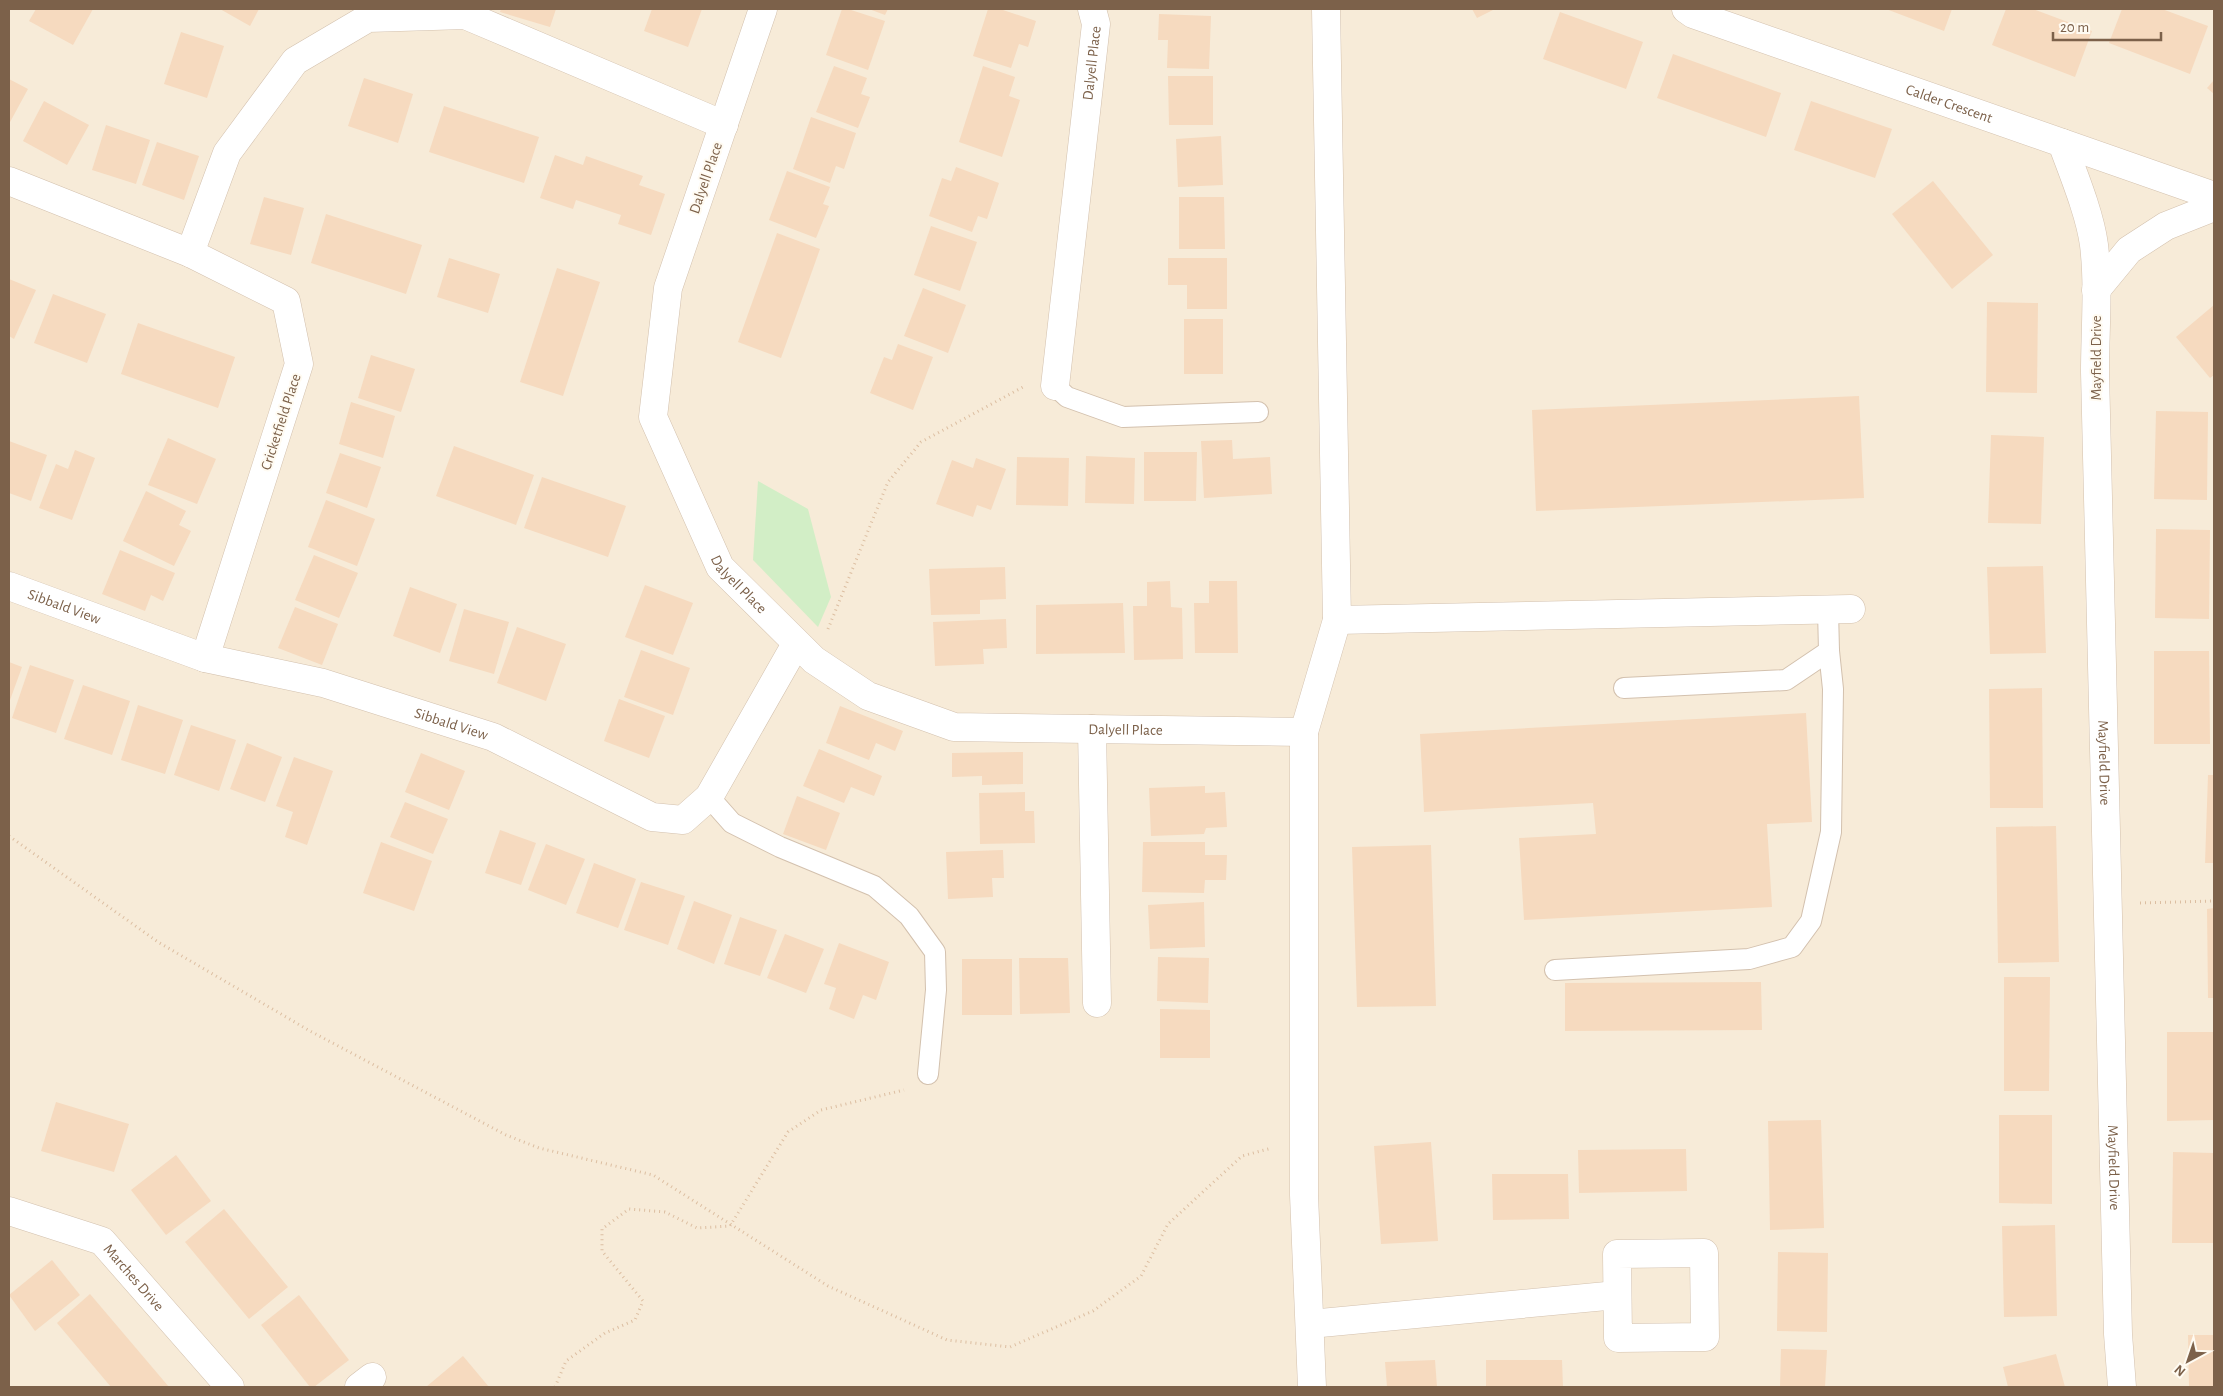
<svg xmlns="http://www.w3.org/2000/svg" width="2223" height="1396" font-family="'Alegreya Sans',sans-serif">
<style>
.residential{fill:#f7ebd8}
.green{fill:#d2eec6}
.building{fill:#f6dabf}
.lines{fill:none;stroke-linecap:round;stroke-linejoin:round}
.lane-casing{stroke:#d3c1ae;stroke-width:22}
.street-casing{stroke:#d3c1ae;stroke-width:29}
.path{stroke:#dcbea1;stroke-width:3;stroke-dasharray:1 4;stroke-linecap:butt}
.lane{stroke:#fff;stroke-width:20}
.street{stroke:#fff;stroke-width:28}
.labels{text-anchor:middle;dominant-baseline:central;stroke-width:4;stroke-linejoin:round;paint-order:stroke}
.street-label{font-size:15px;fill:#7c614a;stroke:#fffbf2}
</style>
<rect width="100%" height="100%" fill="#fef8ea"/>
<!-- residential -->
<rect class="residential" x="9" y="9" width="2205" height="1378"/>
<!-- green -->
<path class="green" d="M758 481 808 509 831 597 818 627 753 560Z"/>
<!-- building -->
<g class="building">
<path d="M36 9H93L73 45 29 21Z"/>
<path d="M220 9H259L250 26Z"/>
<path d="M501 9H556L550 27 500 12Z"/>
<path d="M652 9H702L688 47 644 31Z"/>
<path d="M842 9H848L885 21 868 70 826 55Z"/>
<path d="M869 9H888L885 15Z"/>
<path d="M988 9H1000L1036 21 1028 47 1019 44 1011 68 973 56Z"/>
<path d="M1472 9H1495L1477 18Z"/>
<path d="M1886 9H1952L1944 31Z"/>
<path d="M2006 9H2033L2092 31 2075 77 1992 45Z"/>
<path d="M2122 9H2162L2208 26 2190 74 2109 43Z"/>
<path d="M1560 12 1643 42 1626 89 1543 59Z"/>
<path d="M1159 14 1211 16 1209 69 1167 68 1168 40H1158Z"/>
<path d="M181 32 224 46 207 98 164 84Z"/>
<path d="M1673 54 1781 93 1766 137 1657 98Z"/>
<path d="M834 66 867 78 861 94 870 97 858 128 816 112Z"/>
<path d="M983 66 1015 77 1009 96 1020 100 1002 157 959 142Z"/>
<path d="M1168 76H1213V125H1169Z"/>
<path d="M364 78 413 94 398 143 348 126Z"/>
<path d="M9 79 28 89 9 124Z"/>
<path d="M2214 80V94L2207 88Z"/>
<path d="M44 101 89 125 67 165 23 141Z"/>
<path d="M1811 101 1892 129 1875 178 1794 150Z"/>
<path d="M444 106 539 137 524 183 429 152Z"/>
<path d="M811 117 856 133 844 169 836 166 830 183 793 169Z"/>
<path d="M106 125 150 140 136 184 92 170Z"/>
<path d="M1221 136 1223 185 1178 187 1176 139Z"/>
<path d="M157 142 199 156 184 200 142 185Z"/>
<path d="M555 155 583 165 586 156 643 176 639 185 665 194 651 235 618 224 621 215 576 200 573 209 540 198Z"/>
<path d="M956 167 999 183 987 219 978 216 972 232 929 216 942 178 951 181Z"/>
<path d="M787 171 830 187 823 204 829 206 816 238 769 220Z"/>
<path d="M1933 181 1993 255 1952 289 1892 214Z"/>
<path d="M264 197 304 208 291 255 250 244Z"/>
<path d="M1179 197H1224L1225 249H1179Z"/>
<path d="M326 214 422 245 406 294 311 263Z"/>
<path d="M931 226 977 242 960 291 914 275Z"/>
<path d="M777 233 820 249 781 358 738 342Z"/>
<path d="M449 258 500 274 488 313 437 297Z"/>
<path d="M1168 258H1227V309H1187V285H1168Z"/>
<path d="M557 268 600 282 563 396 520 382Z"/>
<path d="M9 279 36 290 14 339 9 336Z"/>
<path d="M923 288 966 305 948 353 904 336Z"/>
<path d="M53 294 106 314 87 363 34 343Z"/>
<path d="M1987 302 2038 303 2037 393 1986 392Z"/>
<path d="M2214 305V375L2210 378 2176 337Z"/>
<rect x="1184" y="319" width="39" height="55"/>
<path d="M138 323 235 357 218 408 121 374Z"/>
<path d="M898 344 933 357 913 410 870 393 884 357 892 360Z"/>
<path d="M371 355 415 369 401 412 358 398Z"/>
<path d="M1859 396 1864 498 1536 511 1532 410Z"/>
<path d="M351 402 395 416 383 458 339 444Z"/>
<path d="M2156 411 2208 412 2207 500 2154 499Z"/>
<path d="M1991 435 2044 437 2041 524 1988 523Z"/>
<path d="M168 438 216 459 197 504 148 485Z"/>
<path d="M1232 440 1233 459 1270 457 1272 494 1204 498 1201 441Z"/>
<path d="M9 441 47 455 31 501 9 493Z"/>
<path d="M454 446 534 475 516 525 436 496Z"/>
<path d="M75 450 95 458 72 520 39 508 56 464 68 469Z"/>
<path d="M1144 452H1197L1196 501H1144Z"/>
<path d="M340 453 381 467 367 508 326 493Z"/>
<path d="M1086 456 1135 458 1134 504 1085 503Z"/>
<path d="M1017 457 1069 458 1068 506 1016 505Z"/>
<path d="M976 458 1006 469 991 510 977 505 973 517 936 504 952 460 973 468Z"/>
<path d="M542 477 626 506 608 557 524 528Z"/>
<path d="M146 491 186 511 179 525 191 531 174 566 123 541Z"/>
<path d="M326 500 375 519 357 566 308 547Z"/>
<path d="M2156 529 2210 530 2209 619 2155 618Z"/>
<path d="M120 550 175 573 163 601 151 595 145 611 102 594Z"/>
<path d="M314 555 358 573 339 618 295 600Z"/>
<path d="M2043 566 2046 653 1990 654 1987 567Z"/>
<path d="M1005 567 1006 599 980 600V614L931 615 929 569Z"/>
<path d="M1170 581 1171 607 1182 608 1183 659 1134 660 1133 606H1147V582Z"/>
<path d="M1209 581H1237L1238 653H1195L1194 603H1209Z"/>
<path d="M645 585 693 603 673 655 625 637Z"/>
<path d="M410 587 457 604 440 653 393 636Z"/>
<path d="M1123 603 1125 653 1036 654V605Z"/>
<path d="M295 607 338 624 322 665 278 648Z"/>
<path d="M464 609 509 622 494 674 449 661Z"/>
<path d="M1006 619 1007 648 983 649 984 664 935 666 933 622Z"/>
<path d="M517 627 566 644 546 701 497 683Z"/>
<path d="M641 650 690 668 673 715 624 697Z"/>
<path d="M2154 651H2209L2210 744H2154Z"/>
<path d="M9 662 22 667 9 703Z"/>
<path d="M30 665 74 680 56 733 12 718Z"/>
<path d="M83 685 130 701 112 755 64 739Z"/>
<path d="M2042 688 2043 808H1990L1989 689Z"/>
<path d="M619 699 665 716 649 758 604 741Z"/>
<path d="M138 705 183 720 165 774 121 760Z"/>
<path d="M840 706 903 731 895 751 876 743 869 760 826 743Z"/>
<path d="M1806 713 1812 822 1767 824 1772 907 1524 920 1519 838 1596 834 1593 803 1424 812 1420 734Z"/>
<path d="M191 725 236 740 219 791 174 775Z"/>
<path d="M247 743 282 757 265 802 230 789Z"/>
<path d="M819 749 882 776 874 796 851 787 844 803 803 786Z"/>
<path d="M1023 752V784L982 785V776L952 777V753Z"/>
<path d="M421 753 465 771 449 810 405 792Z"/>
<path d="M294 757 333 771 307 845 285 837 293 812 276 806Z"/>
<path d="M2208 775H2214V863H2205Z"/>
<path d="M1205 786V793L1225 792 1227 827 1206 828 1204 834 1151 836 1149 788Z"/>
<path d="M1025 792V811H1034L1035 843 980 844 979 793Z"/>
<path d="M797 796 840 813 826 850 783 834Z"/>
<path d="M405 802 448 819 433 854 390 837Z"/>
<path d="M2056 826 2059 962 1998 963 1996 827Z"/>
<path d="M500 830 536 843 521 885 485 873Z"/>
<path d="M381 842 432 861 414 911 363 893Z"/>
<path d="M1143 842H1205V855H1227L1226 880H1205L1204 893 1142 892Z"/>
<path d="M546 844 585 859 566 905 528 890Z"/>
<path d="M1431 845 1436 1006 1357 1007 1352 847Z"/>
<path d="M1003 850 1004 878H992L993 897 948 899 946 852Z"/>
<path d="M594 863 636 879 618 928 576 913Z"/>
<path d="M641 882 685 896 668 945 624 930Z"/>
<path d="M694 901 732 915 714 964 677 949Z"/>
<path d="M1204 902 1205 947 1150 949 1148 905Z"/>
<path d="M2214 908V998H2208L2207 909Z"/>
<path d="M740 917 777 930 760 976 724 964Z"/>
<path d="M785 934 824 949 806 993 767 978Z"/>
<path d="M839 943 889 962 876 1000 863 995 854 1019 829 1009 836 988 824 984Z"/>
<path d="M1158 957 1209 958 1208 1003 1157 1001Z"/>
<path d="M1019 958H1068L1070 1013 1020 1014Z"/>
<rect x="962" y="959" width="50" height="56"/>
<path d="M2004 977H2050L2049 1091H2004Z"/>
<path d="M1761 982 1762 1030 1565 1031V983Z"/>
<path d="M1160 1009 1210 1010V1058H1160Z"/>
<path d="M2167 1032H2214V1120L2167 1121Z"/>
<path d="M56 1102 129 1124 114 1172 41 1151Z"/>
<path d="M1999 1115H2052V1204L1999 1203Z"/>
<path d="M1821 1120 1824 1228 1770 1230 1768 1121Z"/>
<path d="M1431 1142 1438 1241 1381 1244 1374 1146Z"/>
<path d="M1686 1149 1687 1191 1579 1193 1578 1150Z"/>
<path d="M2173 1152 2214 1153V1243H2172Z"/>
<path d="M176 1155 211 1201 166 1235 131 1190Z"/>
<path d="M1492 1174H1568L1569 1219 1493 1220Z"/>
<path d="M224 1209 288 1287 249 1319 185 1242Z"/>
<path d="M2055 1225 2057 1316 2004 1317 2002 1226Z"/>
<path d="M1778 1252 1828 1253 1827 1332 1777 1331Z"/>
<path d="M52 1260 80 1295 35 1331 9 1295Z"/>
<path d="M90 1294 169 1387H111L57 1323Z"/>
<path d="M299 1295 349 1360 314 1387H310L261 1325Z"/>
<path d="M2188 1335H2214V1386H2189Z"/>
<path d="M1781 1349 1827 1350 1825 1387H1780Z"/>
<path d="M2056 1354 2065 1387H2008L2003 1367Z"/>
<path d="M463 1356 489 1387H426Z"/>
<path d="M1435 1360 1437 1387H1387L1385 1362Z"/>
<path d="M1486 1360H1562L1563 1387H1486Z"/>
</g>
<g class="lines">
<!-- lane casing -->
<g class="lane-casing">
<g id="lane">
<path d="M1055 386 1067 397 1123 417 1258 412"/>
<path d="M1624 688 1786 680 1829 651 1828 610"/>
<path d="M709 797 732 823 780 847 874 886 909 916 935 952 936 990 928 1074"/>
<path d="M1555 970 1749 959 1792 947 1811 921 1831 832 1833 689 1829 651"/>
</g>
</g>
<!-- street casing -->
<g class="street-casing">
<g id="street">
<path id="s1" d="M763 9 668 288 653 417 720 567 814 660 868 696 954 727 1304 732"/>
<path id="s2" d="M1686 9 1693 14 2214 196"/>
<path id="s3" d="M2062 143C2073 173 2090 214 2094 245 2099 287 2095 330 2095 372L2118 1334 2122 1387"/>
<path d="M9 181 190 253 286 301 299 364 205 658"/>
<path d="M190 253 227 153 295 61 368 18 465 15 724 125"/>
<path d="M2096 290 2129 250 2166 226 2214 207"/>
<path id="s4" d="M1055 386 1096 24 1092 9"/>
<path id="s5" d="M9 586 205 658 323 683 493 737 652 817 683 820 709 797 796 644"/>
<path d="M1337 620 1851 609"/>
<path d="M1092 729 1097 1003"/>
<path id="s6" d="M9 1211 102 1241 230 1387"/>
<path d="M1704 1253 1705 1337 1618 1338 1617 1254Z"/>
<path d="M1310 1324 1617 1295"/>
<path d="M359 1387 372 1377"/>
<path d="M1312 1387 1304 1195V732L1337 620 1326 9"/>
</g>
</g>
<!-- path -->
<g class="path">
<path d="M828 629 888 482 921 442 1023 387"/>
<path d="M9 836 158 942 310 1031 506 1135 539 1148 653 1175 828 1286 947 1340 1010 1347 1093 1311 1141 1276 1168 1224 1242 1156 1272 1148"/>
<path d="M2140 903 2214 901"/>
<path d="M555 1387 566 1361 605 1333 635 1320 643 1301 602 1251V1229L629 1209 665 1212 697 1228 730 1226 788 1132 821 1110 904 1090"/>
</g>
<!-- lane -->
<use href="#lane" class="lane"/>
<!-- street -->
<use href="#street" class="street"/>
</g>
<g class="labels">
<!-- street labels -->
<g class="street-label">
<text stroke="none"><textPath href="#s4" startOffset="325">Dalyell Place</textPath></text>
<text stroke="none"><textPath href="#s2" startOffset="280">Calder Crescent</textPath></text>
<text transform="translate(706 178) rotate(-71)">Dalyell Place</text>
<text transform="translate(2096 358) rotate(-90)">Mayfield Drive</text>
<text transform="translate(281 422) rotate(-72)">Cricketfield Place</text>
<text stroke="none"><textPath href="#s1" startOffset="614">Dalyell Place</textPath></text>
<text stroke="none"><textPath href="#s5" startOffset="59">Sibbald View</textPath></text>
<text stroke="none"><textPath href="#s5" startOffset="464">Sibbald View</textPath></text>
<text stroke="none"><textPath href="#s1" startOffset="1049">Dalyell Place</textPath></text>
<text stroke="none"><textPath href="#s3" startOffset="625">Mayfield Drive</textPath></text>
<text stroke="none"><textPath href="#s3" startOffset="1030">Mayfield Drive</textPath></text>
<text stroke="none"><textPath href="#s6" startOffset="146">Marches Drive</textPath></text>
</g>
</g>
<!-- border -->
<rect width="2223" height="1396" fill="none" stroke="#7c614a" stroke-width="20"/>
<!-- north arrow -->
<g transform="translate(2188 1361) rotate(220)" stroke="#fffbf2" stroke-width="4" paint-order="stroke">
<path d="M0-4L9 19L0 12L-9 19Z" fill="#7c614a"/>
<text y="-8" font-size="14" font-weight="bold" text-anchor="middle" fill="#7c614a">N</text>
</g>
<!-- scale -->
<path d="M2053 32v8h108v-8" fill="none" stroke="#7c614a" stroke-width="2.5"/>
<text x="2060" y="32" font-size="15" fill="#7c614a" stroke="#fffbf2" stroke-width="4" paint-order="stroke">20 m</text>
</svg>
